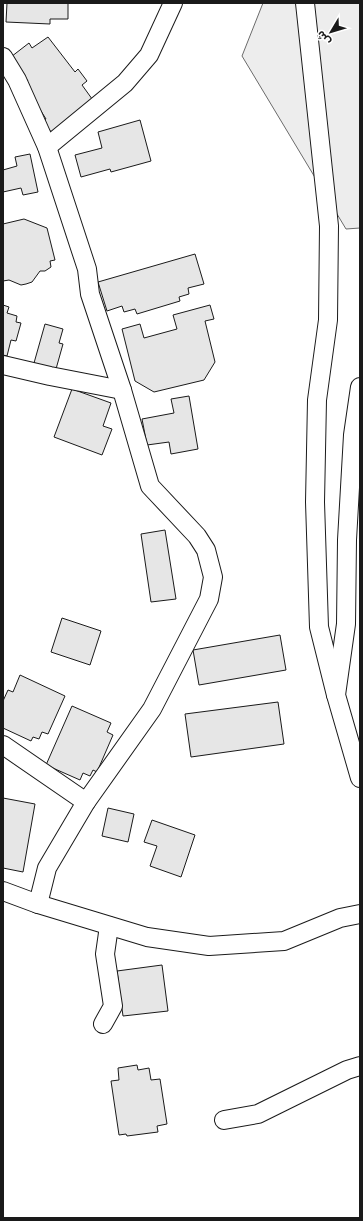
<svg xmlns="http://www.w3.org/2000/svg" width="363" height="1221" font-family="Poppins,'Noto Sans Arabic',sans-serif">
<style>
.built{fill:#ededed;stroke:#6a6a6a}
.building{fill:#e6e6e6;stroke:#1a1a1a}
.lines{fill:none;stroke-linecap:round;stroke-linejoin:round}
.minor-casing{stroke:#1a1a1a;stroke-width:20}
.minor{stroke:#fff;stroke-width:18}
</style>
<rect width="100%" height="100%" fill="#fff"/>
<!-- built -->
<path class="built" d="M263 3H360V228L346 229 242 56Z"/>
<!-- building -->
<g class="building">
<path d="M7 3H68V19H50V24L6 22Z"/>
<path d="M48 37 75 72 78 69 87 81 82 85 95 103 51 132 43 121 46 119 24 84 28 81 22 73 7 60 29 43 32 48Z"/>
<path d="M140 120 151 161 111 172 110 169 81 177 75 155 102 148 98 132Z"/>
<path d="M30 154 38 192 23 195 21 188 3 192V170L17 166 15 157Z"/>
<path d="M24 219 47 228 55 260 50 261 51 267 45 271H40L32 282 26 284 21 285 9 280 3 281V224Z"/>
<path d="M195 254 204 284 188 288 189 294 179 297 180 301 137 314 135 309 124 312 122 306 107 311 98 282Z"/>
<path d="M3 305 9 307 7 313 17 316 16 322 21 323 16 341 11 340 7 356 3 355Z"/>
<path d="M210 305 214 319 205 321 215 362 204 380 154 392 135 381 122 329 140 324 144 338 177 329 173 315Z"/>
<path d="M45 324 63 329 59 343 63 344 56 369 34 363Z"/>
<path d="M72 389 111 403 103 426 112 429 102 455 54 437Z"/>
<path d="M189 396 198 449 171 454 169 442 147 445 142 419 174 413 171 399Z"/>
<path d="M165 530 176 599 151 602 141 534Z"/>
<path d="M62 618 101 631 90 665 51 652Z"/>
<path d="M280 635 286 670 199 685 193 650Z"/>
<path d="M20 675 65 696 48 734 42 732 39 739 33 737 31 741 3 728V701L8 690 13 692Z"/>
<path d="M278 702 284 744 191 757 185 714Z"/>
<path d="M72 706 111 723 107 732 113 735 97 772 93 770 90 776 83 773 80 780 46 765Z"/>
<path d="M3 798 35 804 23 872 3 868Z"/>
<path d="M108 808 134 814 128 842 102 836Z"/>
<path d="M152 820 195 835 181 877 150 866 157 846 144 842Z"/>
<path d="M162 965 168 1011 123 1016 117 971Z"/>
<path d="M137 1065 138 1070 149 1068 151 1080 160 1079 167 1124 157 1126 158 1132 127 1136 126 1134 119 1135 111 1081 119 1080 118 1068Z"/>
</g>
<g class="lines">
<!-- minor casing -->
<g class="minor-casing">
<g id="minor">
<path d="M305 3 329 226 328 320 317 400 315 502 319 627 336 695"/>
<path d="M3 57 17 80 47 147 87 269 90 294 122 390 150 486 197 536 206 550 213 577 209 599 152 709 86 802 47 868 38 904"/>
<path d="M47 147 125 83 149 55 173 3"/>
<path d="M3 365 50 376 122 390"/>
<path d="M360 387 353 435 347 540 346 624 336 695 360 778"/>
<path d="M3 745 86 802"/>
<path d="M3 891 38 904 147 937 209 946 284 941 340 918 360 914"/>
<path d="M103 1024 113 1006 105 954 109 926"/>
<path d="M224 1120 258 1114 347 1070 360 1066"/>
</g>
</g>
<!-- minor -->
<use href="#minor" class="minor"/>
</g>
<!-- border -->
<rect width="363" height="1221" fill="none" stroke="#1a1a1a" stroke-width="8"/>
<!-- north arrow -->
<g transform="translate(331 32) rotate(232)" stroke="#ffffff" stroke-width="3" paint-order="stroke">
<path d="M0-3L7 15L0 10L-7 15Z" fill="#1a1a1a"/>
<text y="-6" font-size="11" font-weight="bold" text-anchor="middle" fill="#1a1a1a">ش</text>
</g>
</svg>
